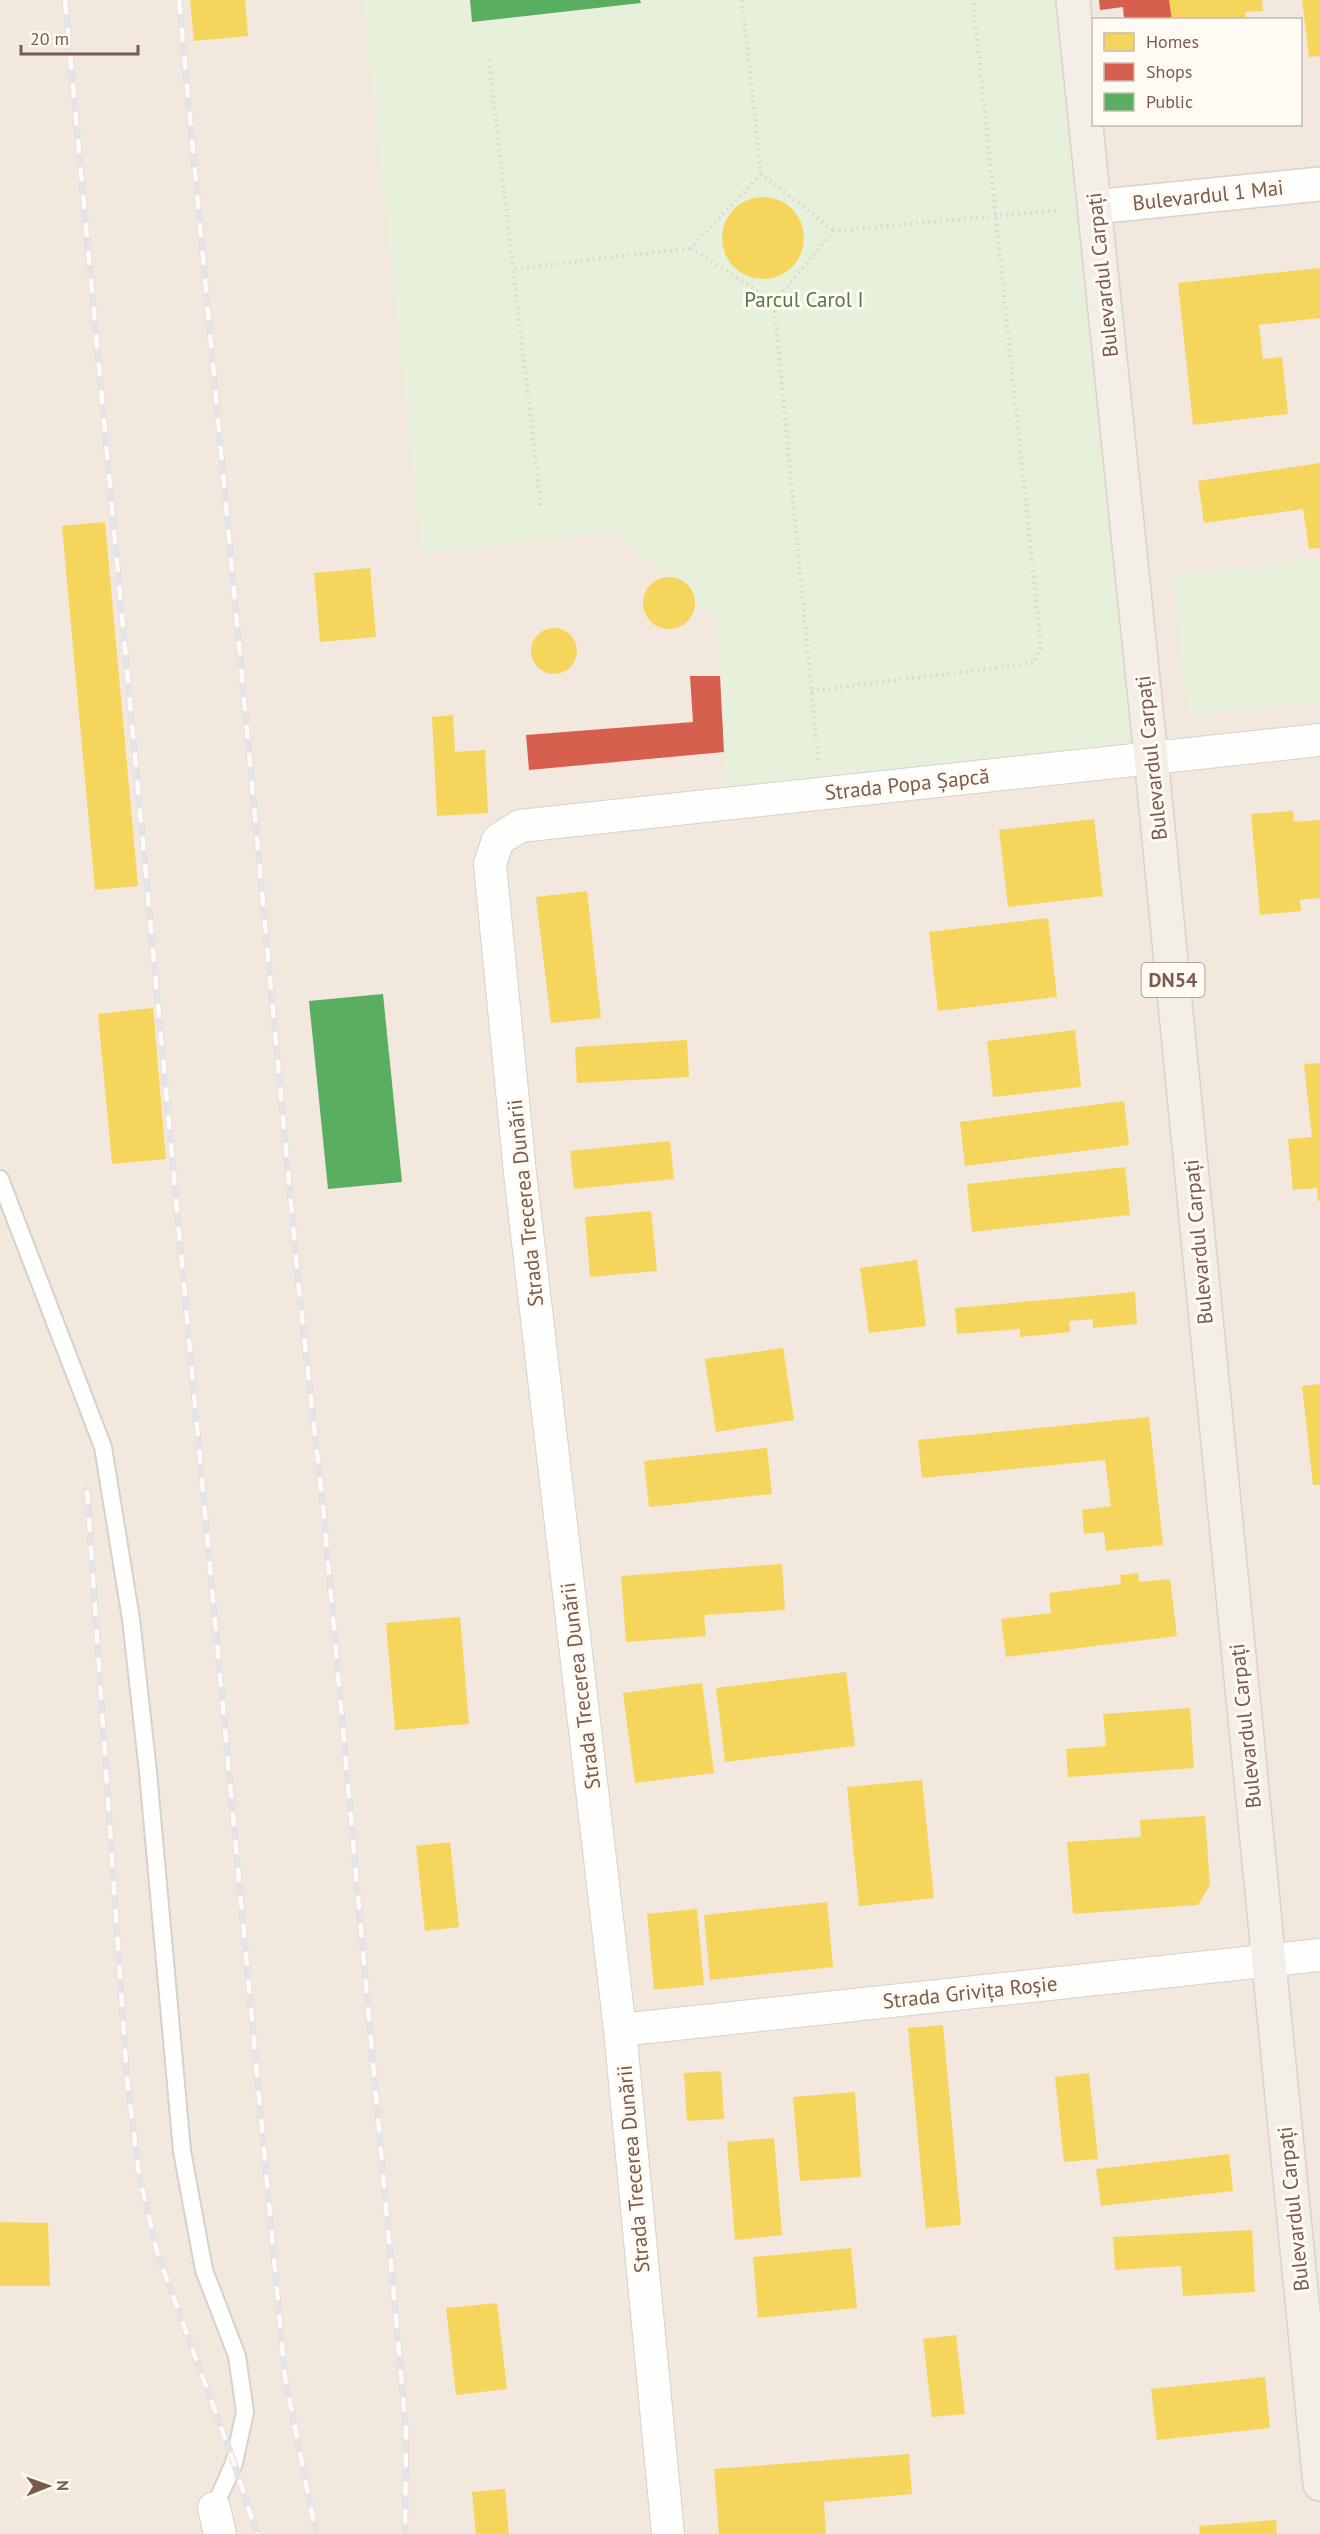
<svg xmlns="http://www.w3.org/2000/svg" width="1320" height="2534" font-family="'PT Sans',sans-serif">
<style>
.residential{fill:#f2e8de;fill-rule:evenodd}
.green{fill:#e7f0db}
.homes{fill:#f6d55c}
.shops{fill:#d6604d}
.public{fill:#5aae61}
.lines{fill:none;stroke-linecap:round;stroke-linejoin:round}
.lane-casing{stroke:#d7d1cb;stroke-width:20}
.street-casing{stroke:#d7d1cb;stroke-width:34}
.secondary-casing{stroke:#d9d2cb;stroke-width:36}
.primary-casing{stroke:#dad1cc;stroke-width:36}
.path{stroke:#dcd5d0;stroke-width:4;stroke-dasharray:1.5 4.5;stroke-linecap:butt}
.lane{stroke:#fefefd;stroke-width:16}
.street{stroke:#fefefd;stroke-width:32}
.secondary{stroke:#fefefd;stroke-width:33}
.primary{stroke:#f3eee8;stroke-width:33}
.rail-casing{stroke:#e6e3e7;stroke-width:7}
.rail{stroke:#fffaf3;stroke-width:4.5;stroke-dasharray:14;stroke-linecap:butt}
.labels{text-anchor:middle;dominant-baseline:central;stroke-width:6;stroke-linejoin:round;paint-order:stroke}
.shield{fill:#fffaf3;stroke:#a28b7f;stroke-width:1.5}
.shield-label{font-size:20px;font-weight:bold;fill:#7a5c4d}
.street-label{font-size:21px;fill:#7a5c4d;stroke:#fffaf3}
.park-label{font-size:21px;fill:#537a41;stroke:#fffaf3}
</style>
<rect width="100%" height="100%" fill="#f9f5f0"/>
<!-- residential -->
<path class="residential" d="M0 0H1320V2534H0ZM1094 20H1300V124H1094Z"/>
<!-- green -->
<g class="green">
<path d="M363 0H1073L1151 757 727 804 718 620 615 532 422 553Z"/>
<path d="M1320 558V701L1189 716 1172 577Z"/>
</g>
<!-- homes -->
<g class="homes">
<path d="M190 0H245L248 36 194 41Z"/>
<path d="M1169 0H1262L1263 11 1245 12 1246 20H1172Z"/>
<path d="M1302 0H1320V56L1309 57Z"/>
<circle cx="763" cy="238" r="41"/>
<path d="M1320 268V318L1259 325 1263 359 1282 357 1288 414 1193 425 1178 283Z"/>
<path d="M1320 463V548L1309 549 1303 509 1204 523 1198 481Z"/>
<path d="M105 522 138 886 95 890 62 526Z"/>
<path d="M370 568 376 637 320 642 314 573Z"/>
<circle cx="669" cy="603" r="26"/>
<circle cx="554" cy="651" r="23"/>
<path d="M453 715 455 752 485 750 488 813 437 816 432 717Z"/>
<path d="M1293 811 1294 822 1320 820V898L1300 900 1301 911 1260 915 1251 814Z"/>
<path d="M1094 819 1103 896 1008 907 999 830Z"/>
<path d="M587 891 601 1018 551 1023 536 897Z"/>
<path d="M1048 918 1057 997 938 1011 929 932Z"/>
<path d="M153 1008 166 1159 112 1164 98 1014Z"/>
<path d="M1075 1030 1081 1087 993 1097 987 1041Z"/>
<path d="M687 1040 689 1077 577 1083 575 1047Z"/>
<path d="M1320 1063V1201H1318L1317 1188 1293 1190 1288 1139 1312 1137 1304 1064Z"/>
<path d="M1124 1101 1129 1145 965 1166 960 1122Z"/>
<path d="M670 1141 674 1179 574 1189 570 1151Z"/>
<path d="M1125 1167 1130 1215 972 1232 967 1184Z"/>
<path d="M651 1211 657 1271 590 1277 585 1217Z"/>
<path d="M917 1260 926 1326 869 1333 860 1268Z"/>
<path d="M1135 1292 1137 1324 1093 1328V1319L1069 1321 1070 1332 1020 1337V1329L957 1334 955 1308Z"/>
<path d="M783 1348 794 1420 716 1432 705 1359Z"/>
<path d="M1320 1384V1485H1313L1302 1386Z"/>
<path d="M1149 1417 1163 1545 1106 1551 1104 1532 1084 1534 1082 1510 1111 1506 1105 1460 922 1478 918 1440Z"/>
<path d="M767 1448 772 1494 649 1507 644 1461Z"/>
<path d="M782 1564 785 1610 704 1615 706 1636 626 1642 621 1576Z"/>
<path d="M1138 1573 1139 1582 1170 1579 1177 1636 1006 1657 1001 1619 1051 1613 1049 1593 1121 1584 1120 1575Z"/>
<path d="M460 1617 469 1724 395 1730 386 1623Z"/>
<path d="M846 1672 855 1746 725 1762 716 1688Z"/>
<path d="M702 1683 714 1773 635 1783 623 1693Z"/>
<path d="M1190 1708 1194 1768 1068 1777 1066 1749 1106 1746 1103 1714Z"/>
<path d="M922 1780 934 1898 859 1906 847 1787Z"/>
<path d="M1205 1816 1210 1885 1198 1905 1073 1914 1067 1842 1141 1837 1140 1820Z"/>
<path d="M450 1842 459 1927 425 1931 416 1846Z"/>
<path d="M827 1902 833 1967 710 1980 704 1915Z"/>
<path d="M697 1909 704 1985 654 1990 647 1914Z"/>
<path d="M943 2025 961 2225 926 2228 908 2028Z"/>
<path d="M721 2071 724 2119 687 2121 684 2073Z"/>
<path d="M1089 2073 1098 2159 1064 2162 1055 2077Z"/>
<path d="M855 2092 861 2177 800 2181 793 2097Z"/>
<path d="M774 2138 782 2235 735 2240 727 2142Z"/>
<path d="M1229 2154 1233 2191 1101 2206 1096 2169Z"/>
<path d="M0 2222 48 2223 50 2286H0Z"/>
<path d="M1252 2230 1255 2292 1183 2296 1181 2266 1115 2270 1113 2237Z"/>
<path d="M851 2248 857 2308 758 2318 753 2257Z"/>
<path d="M497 2303 507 2389 456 2395 446 2308Z"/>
<path d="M956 2335 965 2414 932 2417 923 2339Z"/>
<path d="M1265 2377 1270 2428 1157 2440 1151 2389Z"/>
<path d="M909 2454 912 2494 824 2502 826 2534H719L714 2469Z"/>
<path d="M505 2489 509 2534H476L472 2492Z"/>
<path d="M1276 2520 1277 2534H1200L1199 2526Z"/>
</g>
<!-- shops -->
<g class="shops">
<path d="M1099 0H1169L1172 20H1124L1123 7 1100 10Z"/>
<path d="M690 676H720L724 752 529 770 526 735 693 722Z"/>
</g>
<!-- public -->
<g class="public">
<path d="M470 0H640L641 3 472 22Z"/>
<path d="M383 994 402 1182 328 1189 309 1001Z"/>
</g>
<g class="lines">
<!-- lane casing -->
<g class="lane-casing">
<path id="lane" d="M0 1179 103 1447 131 1619 148 1772 182 2151 204 2270 237 2356 245 2412 234 2463 214 2508"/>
</g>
<!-- street casing -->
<g class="street-casing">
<g id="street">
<path d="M620 2030 1320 1955"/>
<path d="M214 2508 220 2534"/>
<path d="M668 2534 620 2030 520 1173 490 864 498 840 520 826 1320 740"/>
</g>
</g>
<!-- secondary casing -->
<g class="secondary-casing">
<path id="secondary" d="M1095 207 1320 184"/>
</g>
<!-- primary casing -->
<g class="primary-casing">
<path id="primary" d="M1073 0 1151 757 1320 2484"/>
</g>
<!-- path -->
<g class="path">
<path d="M742 0 761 174 834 231"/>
<path d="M489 60 513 269"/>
<path d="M761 174 691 248 774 302"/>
<path d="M541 505 513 269 691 248"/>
<path d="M811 691 1034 663 1041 647 973 0"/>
<path d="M818 760 774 302 834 231 1059 210"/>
</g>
<!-- lane -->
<use href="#lane" class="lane"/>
<!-- street -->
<use href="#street" class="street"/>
<!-- secondary -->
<use href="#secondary" class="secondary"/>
<!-- primary -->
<use href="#primary" class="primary"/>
<!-- rail casing -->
<g class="rail-casing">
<g id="rail">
<path d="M65 0 285 2377 316 2534"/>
<path d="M179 0 299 1290 323 1507 406 2430 405 2534"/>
<path d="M87 1490 127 2079 139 2174 157 2252 234 2463 257 2534"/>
</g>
</g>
<!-- rail -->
<use href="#rail" class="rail"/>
</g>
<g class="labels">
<!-- shield labels -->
<rect class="shield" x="1141.5" y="963" width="63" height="34" rx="4.5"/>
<g class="shield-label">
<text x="1173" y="980">DN54</text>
</g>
<!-- street labels -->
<g class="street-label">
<text transform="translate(1208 195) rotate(-6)">Bulevardul 1 Mai</text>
<text transform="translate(1102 275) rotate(-96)">Bulevardul Carpați</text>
<text transform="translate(1151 758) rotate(-96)">Bulevardul Carpați</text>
<text transform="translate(907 784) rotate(-6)">Strada Popa Șapcă</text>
<text transform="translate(525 1203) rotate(-96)">Strada Trecerea Dunării</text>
<text transform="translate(1198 1242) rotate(-95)">Bulevardul Carpați</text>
<text transform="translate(580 1686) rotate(-97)">Strada Trecerea Dunării</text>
<text transform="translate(1245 1726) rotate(-96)">Bulevardul Carpați</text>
<text transform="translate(970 1992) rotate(-6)">Strada Grivița Roșie</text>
<text transform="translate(633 2169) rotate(-95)">Strada Trecerea Dunării</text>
<text transform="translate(1293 2209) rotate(-96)">Bulevardul Carpați</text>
</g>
<!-- park labels -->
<g class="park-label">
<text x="804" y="299">Parcul Carol I</text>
</g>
</g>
<!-- legend -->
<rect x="1092" y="18" width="210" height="108" fill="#fffaf3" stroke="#cabbb1" stroke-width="1.5"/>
<rect x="1104" y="33" width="30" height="18" fill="#f6d55c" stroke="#cabbb1" stroke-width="1.5"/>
<text x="1146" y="48" font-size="18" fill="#7a5c4d">Homes</text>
<rect x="1104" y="63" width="30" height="18" fill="#d6604d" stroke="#cabbb1" stroke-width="1.5"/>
<text x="1146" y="78" font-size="18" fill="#7a5c4d">Shops</text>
<rect x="1104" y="93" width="30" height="18" fill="#5aae61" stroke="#cabbb1" stroke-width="1.5"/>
<text x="1146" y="108" font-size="18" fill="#7a5c4d">Public</text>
<!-- north arrow -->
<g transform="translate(48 2486) rotate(89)" stroke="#fffaf3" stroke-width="4.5" paint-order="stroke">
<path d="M0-4.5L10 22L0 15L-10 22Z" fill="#7a5c4d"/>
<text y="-9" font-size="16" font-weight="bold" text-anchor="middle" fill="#7a5c4d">N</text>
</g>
<!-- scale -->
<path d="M21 45v9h117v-9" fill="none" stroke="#7a5c4d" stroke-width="3"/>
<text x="30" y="45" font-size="18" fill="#7a5c4d" stroke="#fffaf3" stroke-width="4.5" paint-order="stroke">20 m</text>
</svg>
